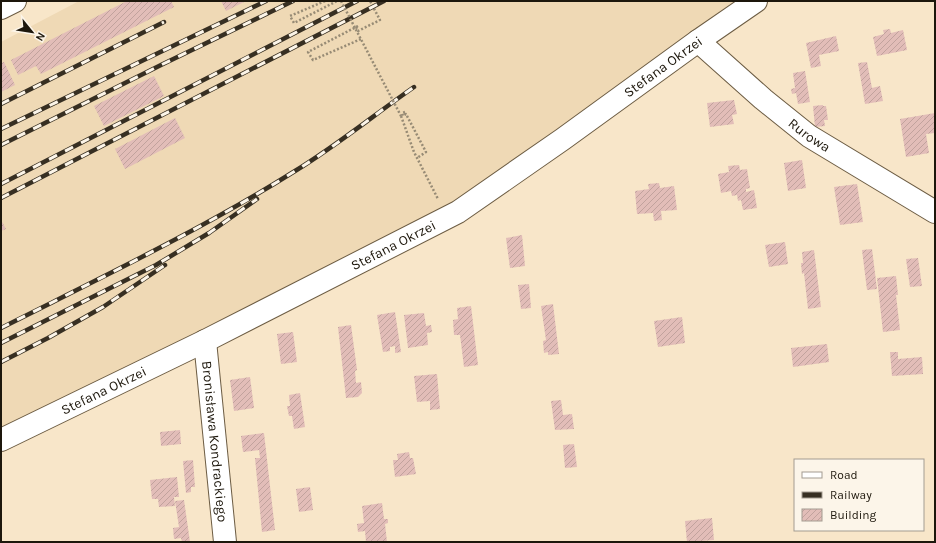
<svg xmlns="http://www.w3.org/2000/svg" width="936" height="543" font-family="Karla,sans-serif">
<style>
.built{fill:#efd9b5}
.building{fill:url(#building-hatch)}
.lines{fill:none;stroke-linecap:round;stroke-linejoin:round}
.minor-casing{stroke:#6c5c43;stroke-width:24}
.path{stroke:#978b75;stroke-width:2.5;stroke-dasharray:2 2;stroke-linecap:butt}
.minor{stroke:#fff;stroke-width:22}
.rail-casing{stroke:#372f22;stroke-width:4.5}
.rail{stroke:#fcf5e9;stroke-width:3;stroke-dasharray:9;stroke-linecap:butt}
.path-bridge{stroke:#978b75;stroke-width:2.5;stroke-dasharray:2 2;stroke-linecap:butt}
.labels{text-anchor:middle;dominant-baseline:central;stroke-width:3;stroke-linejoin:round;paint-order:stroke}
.street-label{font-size:14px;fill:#1d170c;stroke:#fcf5e9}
</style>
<defs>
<pattern id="building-hatch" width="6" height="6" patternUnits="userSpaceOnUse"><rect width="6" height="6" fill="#e2bdb8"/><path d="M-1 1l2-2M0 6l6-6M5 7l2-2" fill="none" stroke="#c1a29d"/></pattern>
</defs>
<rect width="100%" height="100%" fill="#f8e6c9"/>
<!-- built -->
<path class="built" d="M79 1H737L487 180 438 217 1 432V42Z"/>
<!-- building -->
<g class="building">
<path d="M125 1H171L174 7 41 74 36 66 18 75 11 60 125 2Z"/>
<path d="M221 1H246L226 11Z"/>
<path d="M890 29 891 33 903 30 907 50 877 56 873 37 884 34 883 30Z"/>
<path d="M836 36 839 51 819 55 821 66 811 68 806 43Z"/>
<path d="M4 62 15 85 1 92V63Z"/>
<path d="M867 62 872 88 880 86 883 101 865 104 858 63Z"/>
<path d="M805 71 810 102 798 104 796 93 792 94 791 89 795 88 793 73Z"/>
<path d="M154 76 164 96 104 126 94 106Z"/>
<path d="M734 100 737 114 732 115 734 124 710 127 707 103Z"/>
<path d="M823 105V106H826L828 120H824L825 126 815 127 813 106Z"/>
<path d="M935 113V133L926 134 929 153 906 157 900 119Z"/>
<path d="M175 118 185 138 125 169 115 149Z"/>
<path d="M802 160 806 188 788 191 784 163Z"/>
<path d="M739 165 740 170 747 169 750 188 746 189V192L754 190 757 208 743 210 741 200 738 201 737 195 732 196 731 191 721 193 718 174 729 172 728 166Z"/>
<path d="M659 183 660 188 674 186 677 210 661 211 662 220 654 221 653 213 637 214 635 191 649 189 648 184Z"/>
<path d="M857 184 863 222 840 225 834 187Z"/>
<path d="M1 220 6 229 1 231Z"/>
<path d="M522 235 525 266 510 268 506 238Z"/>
<path d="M785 242 788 264 769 267 765 245Z"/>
<path d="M872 249 877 289 867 290 862 250Z"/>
<path d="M814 250 821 307 808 309 804 273 802 274 801 263H803L802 252Z"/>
<path d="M918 258 922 286 910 287 906 259Z"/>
<path d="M896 276 898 295H896L900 330 883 332 877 278Z"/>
<path d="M529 284 531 308 521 309 518 285Z"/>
<path d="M553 304 559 354 548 355V352L544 353 543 341 546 340 541 306Z"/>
<path d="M471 306 478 365 464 367 460 335H454L453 320 458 319 457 308Z"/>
<path d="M395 312 401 352 395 353V346L390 347V351L383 352 377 315Z"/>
<path d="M424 313 426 326 431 325 432 332 427 333 428 345 408 348 404 315Z"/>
<path d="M682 317 685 343 658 347 654 321Z"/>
<path d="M351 325 357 370 355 371 356 383 361 382 362 393 358 397 346 398 338 327Z"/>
<path d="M293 332 297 362 281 364 277 334Z"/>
<path d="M827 344 829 362 793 367 791 348Z"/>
<path d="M890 352H898V359L922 357 923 374 892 376Z"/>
<path d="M437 374 440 409 430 410V401L417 402 414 376Z"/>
<path d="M250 377 254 408 234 411 230 380Z"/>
<path d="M300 393 305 427 294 429 292 416H289L287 406H290L289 395Z"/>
<path d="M561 400 563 415 572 414 574 429 555 430 551 401Z"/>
<path d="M180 430 181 444 161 446 160 432Z"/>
<path d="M264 433 275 530 262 532 255 458H260L259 450 243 452 241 436Z"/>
<path d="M574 444 577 467 565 468 563 445Z"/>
<path d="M409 452 410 458H413L416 474 395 477 393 460H398L397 454Z"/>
<path d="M193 460 195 487H191V492L186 493 183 461Z"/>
<path d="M177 477 179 497H174L175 506 159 507 158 499H152L150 480Z"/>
<path d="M310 487 313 510 299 512 296 489Z"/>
<path d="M184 500 190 542H182L181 538 174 539 173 528 179 527 175 501Z"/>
<path d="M382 503 384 519H388V523L385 524 387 542H366L365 531 358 532 357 524 364 523 362 506Z"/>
<path d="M712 518 714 540 687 542 685 521Z"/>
</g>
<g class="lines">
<!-- minor casing -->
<g class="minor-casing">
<g id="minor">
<path d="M1 8 15 1"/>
<path id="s1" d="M698 41 763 99 809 136 935 212"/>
<path id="s2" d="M205 341 225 542"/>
<path id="s3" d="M1 440 205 341 458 212 563 139 698 41 756 1"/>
</g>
</g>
<!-- path -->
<g class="path">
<path d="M325 1 290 16 294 23 337 1"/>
<path d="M358 26 308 52 313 60 361 39"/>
<path d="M356 27 358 31 380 20 370 1"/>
<path d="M405 112 402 113 403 116 406 114 426 152 417 158"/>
<path d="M401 116 414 152 438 199"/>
</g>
<!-- minor -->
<use href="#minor" class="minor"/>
<!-- rail casing -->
<g class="rail-casing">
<g id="rail">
<path d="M1 104 164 22"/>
<path d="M1 129 266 1"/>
<path d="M1 145 163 64 293 1"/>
<path d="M1 184 357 1"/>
<path d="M1 198 384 1"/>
<path d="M1 328C100 278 201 230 295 171 336 146 374 115 414 87"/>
<path d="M1 343 156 265 209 233 257 199"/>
<path d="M1 362 48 338 103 307 165 265"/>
</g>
</g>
<!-- rail -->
<use href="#rail" class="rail"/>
<!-- path-bridge -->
<path class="path-bridge" d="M341 1 401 116"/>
</g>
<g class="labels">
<!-- street labels -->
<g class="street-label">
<text stroke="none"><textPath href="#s3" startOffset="762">Stefana Okrzei</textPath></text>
<text stroke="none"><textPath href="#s1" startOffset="146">Rurowa</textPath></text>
<text stroke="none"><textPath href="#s3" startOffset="438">Stefana Okrzei</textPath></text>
<text stroke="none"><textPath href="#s3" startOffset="114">Stefana Okrzei</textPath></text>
<text stroke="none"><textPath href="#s2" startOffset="101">Bronisława Kondrackiego</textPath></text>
</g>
</g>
<!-- border -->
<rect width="936" height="543" fill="none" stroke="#1d170c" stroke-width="4"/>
<!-- legend -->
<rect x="794" y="459" width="130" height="72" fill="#fcf5e9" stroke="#a39c91"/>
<rect x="802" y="472" width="20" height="6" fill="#ffffff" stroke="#a39c91"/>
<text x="830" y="479" font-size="12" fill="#1d170c">Road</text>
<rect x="802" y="492" width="20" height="6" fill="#372f22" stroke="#a39c91"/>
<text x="830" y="499" font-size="12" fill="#1d170c">Railway</text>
<rect x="802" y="509" width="20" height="12" fill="url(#building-hatch)" stroke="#a39c91"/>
<text x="830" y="519" font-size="12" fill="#1d170c">Building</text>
<!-- north arrow -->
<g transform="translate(32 32) rotate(120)" stroke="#fcf5e9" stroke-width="3" paint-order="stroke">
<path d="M0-3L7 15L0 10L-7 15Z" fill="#1d170c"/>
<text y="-6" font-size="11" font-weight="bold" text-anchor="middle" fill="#1d170c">N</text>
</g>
</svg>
